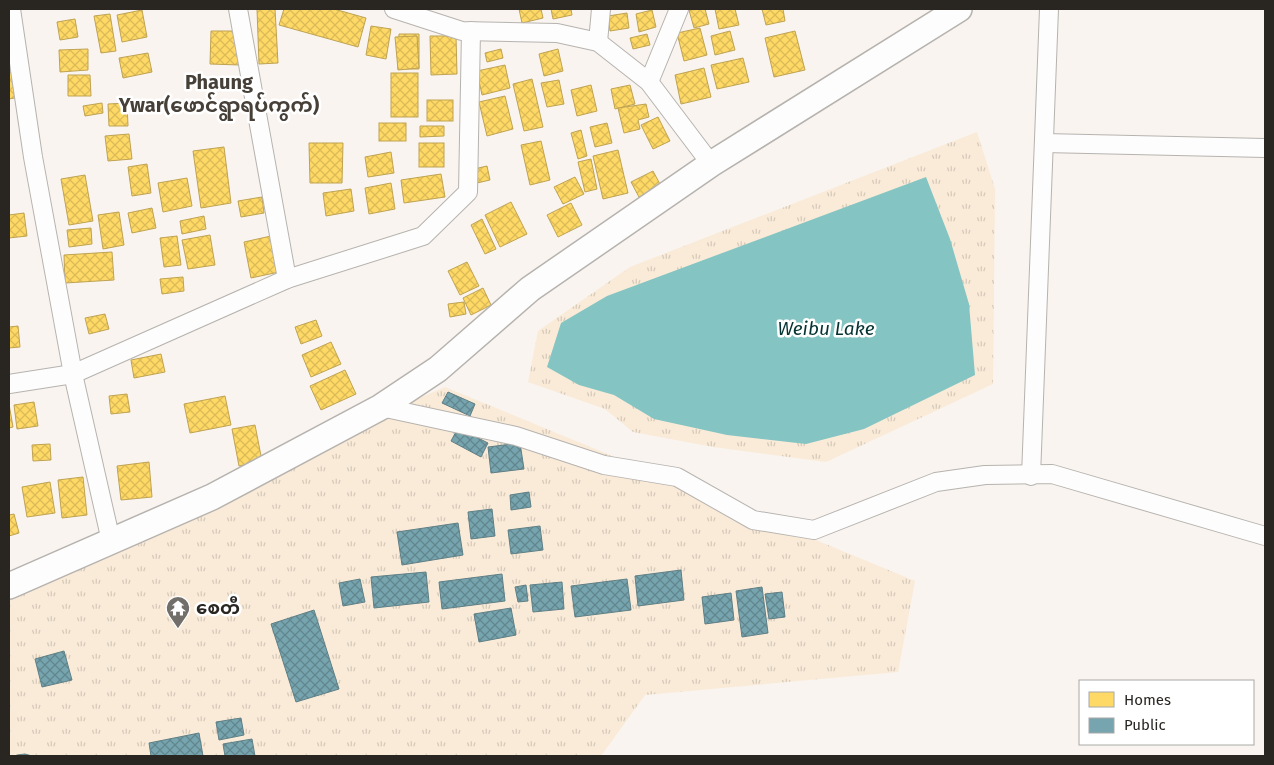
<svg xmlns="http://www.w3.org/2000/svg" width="1274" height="765" font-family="'Fira Sans','Noto Sans Myanmar',sans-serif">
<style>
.park{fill:url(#park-tufts)}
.water{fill:#84c4c2}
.homes{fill:url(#homes-cross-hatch);stroke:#bfa352}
.public{fill:url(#public-cross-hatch);stroke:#5f7f85}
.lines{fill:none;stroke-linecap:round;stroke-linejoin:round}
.street-casing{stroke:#b6b3af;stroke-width:20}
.secondary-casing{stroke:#b6b3af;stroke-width:28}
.street{stroke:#fefdfd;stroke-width:18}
.secondary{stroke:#fefdfd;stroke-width:25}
.labels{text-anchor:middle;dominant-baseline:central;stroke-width:5;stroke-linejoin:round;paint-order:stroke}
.poi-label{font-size:18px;font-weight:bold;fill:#292622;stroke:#fff;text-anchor:start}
.water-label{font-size:19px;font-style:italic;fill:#053333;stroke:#fff}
.quarter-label{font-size:20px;font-weight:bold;fill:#464038;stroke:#fff}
</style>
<defs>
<pattern id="park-tufts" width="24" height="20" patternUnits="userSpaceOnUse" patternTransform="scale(1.25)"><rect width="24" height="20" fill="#faebd8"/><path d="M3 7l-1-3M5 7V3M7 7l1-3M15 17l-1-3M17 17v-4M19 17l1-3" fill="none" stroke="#d6c9b9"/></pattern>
<pattern id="homes-cross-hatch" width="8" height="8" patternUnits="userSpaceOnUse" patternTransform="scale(1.25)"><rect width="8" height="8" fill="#ffd966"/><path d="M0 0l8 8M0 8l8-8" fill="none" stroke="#dbba58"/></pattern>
<pattern id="public-cross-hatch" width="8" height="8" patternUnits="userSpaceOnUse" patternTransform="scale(1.25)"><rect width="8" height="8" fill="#76a5af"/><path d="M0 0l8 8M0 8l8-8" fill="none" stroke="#61868e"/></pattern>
</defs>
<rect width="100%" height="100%" fill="#f9f4ef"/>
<!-- park -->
<g class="park">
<path d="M977 132 995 189 993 384 826 462 713 447 633 432 605 409 528 382 538 331 630 267Z"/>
<path d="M445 387 915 581 898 672 645 695 601 756H9V573Z"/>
</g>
<!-- water -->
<path class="water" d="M926 177 950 239 969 304 975 375 864 429 806 444 727 435 654 419 614 395 579 385 547 367 561 323 607 296Z"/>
<!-- homes -->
<g class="homes">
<path d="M257 9H275L278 63 259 64Z"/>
<path d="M284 9H334L366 18 358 47 279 25Z"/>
<path d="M519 9H541L543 18 522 23Z"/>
<path d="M551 9H571L572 15 553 19Z"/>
<path d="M705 9 709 24 694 28 689 10Z"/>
<path d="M715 9H735L739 25 719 29Z"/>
<path d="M762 9H783L785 21 766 25Z"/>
<path d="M142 10 147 37 122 42 117 15Z"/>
<path d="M652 10 656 27 639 32 636 14Z"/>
<path d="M627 13 629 28 610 31 608 16Z"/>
<path d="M110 14 116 51 101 53 94 16Z"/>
<path d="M75 19 78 37 60 40 57 22Z"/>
<path d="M371 26 391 29 386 59 366 55Z"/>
<path d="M700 28 707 55 684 61 677 33Z"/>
<path d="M211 31H241L240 65 210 64Z"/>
<path d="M730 31 735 50 715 55 711 36Z"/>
<path d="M795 31 805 70 774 77 765 38Z"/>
<path d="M399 34H419V69H398Z"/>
<path d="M647 34 650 45 633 49 630 38Z"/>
<path d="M417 36 419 68 398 70 395 37Z"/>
<path d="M430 36H456L457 74 431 75Z"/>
<path d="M88 49V70L60 72 59 50Z"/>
<path d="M501 49 503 58 487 62 485 53Z"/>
<path d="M558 49 563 71 544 76 539 54Z"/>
<path d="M148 53 152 72 123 78 119 58Z"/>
<path d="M743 58 749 82 717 89 711 65Z"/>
<path d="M505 65 510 88 482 95 477 71Z"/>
<path d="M704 68 711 97 681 104 675 75Z"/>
<path d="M16 72 20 97 9 99V73Z"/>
<rect x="391" y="73" width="27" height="44"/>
<path d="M68 75H90L91 96H68Z"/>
<path d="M532 79 543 127 524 131 513 84Z"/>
<path d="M559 80 564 104 547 107 541 83Z"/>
<path d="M591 85 597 111 577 116 571 90Z"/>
<path d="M630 85 635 104 615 109 611 89Z"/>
<path d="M505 96 513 129 487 136 479 102Z"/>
<rect x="427" y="100" width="26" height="21"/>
<path d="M102 103 103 113 85 116 83 106Z"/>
<path d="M127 103 128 126H109L108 104Z"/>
<path d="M646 104 649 117 638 120 640 129 624 133 618 108Z"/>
<path d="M658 117 670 141 653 149 641 125Z"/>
<rect x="379" y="123" width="27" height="18"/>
<path d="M607 123 612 143 595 147 590 127Z"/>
<path d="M420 126H444V136L420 137Z"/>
<path d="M581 130 587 156 578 159 571 133Z"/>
<path d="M129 134 132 159 108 161 105 136Z"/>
<path d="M541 141 550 180 530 185 521 145Z"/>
<path d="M309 143H343L342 183H310Z"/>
<rect x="419" y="143" width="25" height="24"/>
<path d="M224 147 231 203 201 208 193 151Z"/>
<path d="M618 150 628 193 603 199 593 156Z"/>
<path d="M391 152 394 173 368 177 365 157Z"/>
<path d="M591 159 597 189 585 192 578 162Z"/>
<path d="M147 164 151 193 132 196 128 167Z"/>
<path d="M487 166 490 180 477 183 474 169Z"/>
<path d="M653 171 661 186 639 197 631 182Z"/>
<path d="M441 174 445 197 404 203 401 180Z"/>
<path d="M85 175 93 221 69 225 61 179Z"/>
<path d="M575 177 584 194 563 204 554 187Z"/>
<path d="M187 178 192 206 163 212 158 183Z"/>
<path d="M391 183 395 209 369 214 365 188Z"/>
<path d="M351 189 354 211 326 216 323 193Z"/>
<path d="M262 197 264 213 241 217 238 201Z"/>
<path d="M511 202 527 234 500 247 485 215Z"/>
<path d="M571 203 582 225 558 237 547 215Z"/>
<path d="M152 208 156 228 132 233 128 213Z"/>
<path d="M119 212 124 245 103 249 98 215Z"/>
<path d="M24 213 27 236 9 238V215Z"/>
<path d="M204 216 206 229 182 234 180 221Z"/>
<path d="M482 219 496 249 485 254 471 225Z"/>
<path d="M91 228 92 244 69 247 67 230Z"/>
<path d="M210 235 215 265 188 269 182 240Z"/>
<path d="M177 236 181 265 164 267 160 238Z"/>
<path d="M271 236 279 272 251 278 244 242Z"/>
<path d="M112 252 114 280 65 283 64 255Z"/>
<path d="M467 262 479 286 460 295 448 271Z"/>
<path d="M183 277 184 291 162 294 160 279Z"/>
<path d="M483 288 491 305 471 315 463 298Z"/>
<path d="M464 302 466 314 450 317 448 304Z"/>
<path d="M105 314 109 329 89 334 85 318Z"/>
<path d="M316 320 322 336 301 344 295 327Z"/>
<path d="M18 326 20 347 9 348V327Z"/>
<path d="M331 342 341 364 311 377 302 355Z"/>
<path d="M161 354 165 372 134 378 131 360Z"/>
<path d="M345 370 356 394 321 410 310 386Z"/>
<path d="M127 394 130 412 111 414 109 396Z"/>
<path d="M225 396 231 425 190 433 184 404Z"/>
<path d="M34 402 38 426 17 429 14 405Z"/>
<path d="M9 404 13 427 9 428Z"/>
<path d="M255 425 262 461 239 466 232 429Z"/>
<path d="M50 444 51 460 33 461 32 445Z"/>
<path d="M149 462 152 497 121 500 117 466Z"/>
<path d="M83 477 87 515 62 518 58 480Z"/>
<path d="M50 482 55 513 27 517 22 487Z"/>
<path d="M14 514 19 533 9 536V515Z"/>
</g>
<!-- public -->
<g class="public">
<path d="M448 392 475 404 470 416 442 403Z"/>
<path d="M458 428 488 443 481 457 451 441Z"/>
<path d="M520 443 524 469 491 473 488 447Z"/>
<path d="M529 492 531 507 511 510 510 495Z"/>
<path d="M492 509 495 536 471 539 468 512Z"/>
<path d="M458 523 463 555 402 565 397 532Z"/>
<path d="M540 526 543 550 511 554 508 530Z"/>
<path d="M681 570 684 600 638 606 635 576Z"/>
<path d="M426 572 429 602 374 608 371 577Z"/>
<path d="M502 574 505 601 442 609 439 582Z"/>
<path d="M360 579 365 602 343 606 339 583Z"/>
<path d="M627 579 631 610 575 617 571 586Z"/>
<path d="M562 582 564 609 533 612 530 585Z"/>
<path d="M526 585 528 601 518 602 515 587Z"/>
<path d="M762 587 768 633 742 637 736 591Z"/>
<path d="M782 592 785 617 769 619 765 594Z"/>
<path d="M731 593 734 620 705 624 702 597Z"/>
<path d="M511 608 516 635 479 642 474 614Z"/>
<path d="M314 610 339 689 296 702 271 624Z"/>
<path d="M64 651 72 680 42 687 35 659Z"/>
<path d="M241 718 244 735 219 740 216 722Z"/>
<path d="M199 733 203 756H151L149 743Z"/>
<path d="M252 739 255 756H225L223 744Z"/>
<path d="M25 754 32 756H15L17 755Z"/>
</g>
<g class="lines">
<!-- street casing -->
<g class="street-casing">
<g id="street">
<path d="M11 9 33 157 73 374 111 541"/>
<path d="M238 9 287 279"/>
<path d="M394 9 462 31 557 33 598 42 649 82 711 164"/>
<path d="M598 42 601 9"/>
<path d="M649 82 679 9"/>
<path d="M1044 143 1265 148"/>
<path d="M9 384 73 374 287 279 423 236 468 192 471 31"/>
<path d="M381 407 516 436 604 465 677 477 753 520 814 530 936 482 985 475 1052 474 1265 536"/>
<path d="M1031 476 1049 9"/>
</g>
</g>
<!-- secondary casing -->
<g class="secondary-casing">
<path id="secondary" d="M9 586 212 497 381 407 438 369 530 289 711 164 959 9"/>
</g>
<!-- street -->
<use href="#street" class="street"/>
<!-- secondary -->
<use href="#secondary" class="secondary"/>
</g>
<!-- icons -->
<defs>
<g id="temple-pin" transform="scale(1.25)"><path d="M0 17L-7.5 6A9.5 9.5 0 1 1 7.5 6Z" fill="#726e6a" stroke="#fff"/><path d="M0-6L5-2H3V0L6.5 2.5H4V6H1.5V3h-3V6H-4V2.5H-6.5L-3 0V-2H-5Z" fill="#fff"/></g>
</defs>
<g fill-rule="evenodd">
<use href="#temple-pin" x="178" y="608"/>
</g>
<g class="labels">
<!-- poi labels -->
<g class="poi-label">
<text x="196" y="608">စေတီ</text>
</g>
<!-- water labels -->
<g class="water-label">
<text x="826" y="328">Weibu Lake</text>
</g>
<!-- quarter labels -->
<g class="quarter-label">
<text x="219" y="82">Phaung<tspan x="219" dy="23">Ywar(ဖောင်ရွာရပ်ကွက်)</tspan></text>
</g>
</g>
<!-- border -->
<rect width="1274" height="765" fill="none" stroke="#292622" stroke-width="20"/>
<!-- legend -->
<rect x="1079" y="680" width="175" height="65" fill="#ffffff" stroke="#a9a8a7"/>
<rect x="1089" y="692" width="25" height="15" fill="#ffd966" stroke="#a9a8a7"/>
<text x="1124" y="705" font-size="15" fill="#292622">Homes</text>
<rect x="1089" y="718" width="25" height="15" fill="#76a5af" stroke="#a9a8a7"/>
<text x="1124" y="730" font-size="15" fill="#292622">Public</text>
</svg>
